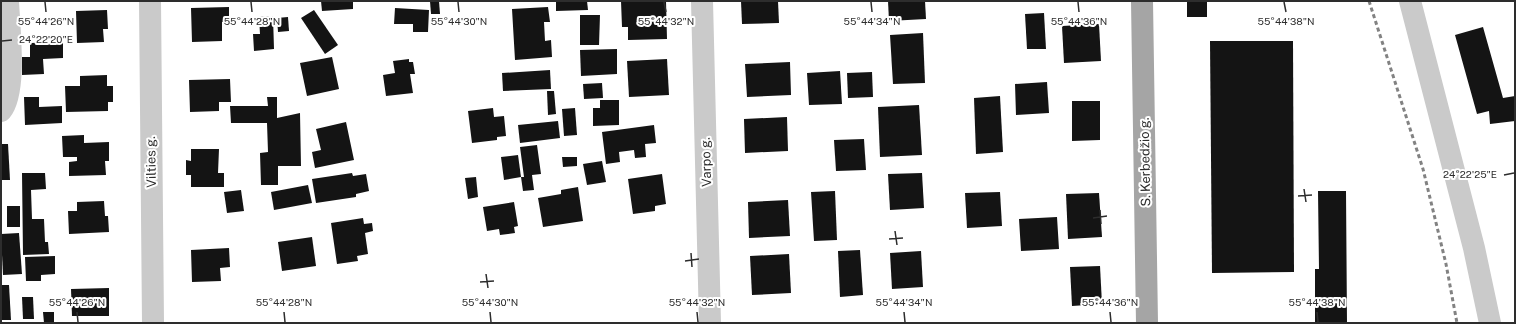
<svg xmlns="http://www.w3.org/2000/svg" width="1516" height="324" font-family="'Public Sans',sans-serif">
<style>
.building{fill:#141414}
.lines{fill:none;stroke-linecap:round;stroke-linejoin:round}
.minor{stroke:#cacaca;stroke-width:22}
.major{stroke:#a5a5a5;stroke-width:22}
.rail{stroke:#828282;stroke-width:3;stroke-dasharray:4 3;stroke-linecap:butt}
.ticks{fill:none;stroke:#2d2d2d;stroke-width:1.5}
.labels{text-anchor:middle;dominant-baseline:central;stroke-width:4;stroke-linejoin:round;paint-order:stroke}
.street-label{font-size:13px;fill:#2d2d2d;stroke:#fff}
.ticks-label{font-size:10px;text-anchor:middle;fill:#2d2d2d;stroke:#fff;stroke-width:4;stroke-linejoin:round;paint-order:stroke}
</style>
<rect width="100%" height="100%" fill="#fff"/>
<!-- building -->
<g class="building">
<path d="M321 1H353V9L322 11Z"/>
<path d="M430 1H439L440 14H431Z"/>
<path d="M556 1H587L588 10 556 11Z"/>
<path d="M621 1H666L667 39 628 40V27H622Z"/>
<path d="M741 1H778L779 23 742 24Z"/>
<path d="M888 1H925L926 19 889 21Z"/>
<rect x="1187" y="1" width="20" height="16"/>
<path d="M229 7V22H222V41L192 42 191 8Z"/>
<path d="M548 7 550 22H544L545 41 551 40 552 57 515 60 512 9Z"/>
<path d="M395 8 429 10 428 32H413V24H394Z"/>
<path d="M107 10 108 29H103L104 42 77 43 76 11Z"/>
<path d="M314 10 338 45 325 54 301 18Z"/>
<path d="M1044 13 1046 49H1027L1025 14Z"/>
<path d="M580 15H600L599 45H580Z"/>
<path d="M273 16 274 49 254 51 253 34H260L259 17Z"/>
<path d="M288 17 289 31 278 32 277 18Z"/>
<path d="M1099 24 1101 61 1064 63 1062 26Z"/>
<path d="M1483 27 1503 98 1515 96V121L1490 124 1489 111 1477 114 1455 35Z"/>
<path d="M923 33 925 83 893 84 890 35Z"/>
<path d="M1210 41H1293L1294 272 1212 273Z"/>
<path d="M63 42V58L43 59 44 74 22 75V57H30V43Z"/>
<path d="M617 49V74L581 76 580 50Z"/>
<path d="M332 57 339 89 307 96 300 63Z"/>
<path d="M409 59V62H413L415 74H410L413 93 386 96 383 75 395 73 393 61Z"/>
<path d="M667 59 669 95 629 97 627 61Z"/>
<path d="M790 62 791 95 747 97 745 64Z"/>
<path d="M550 70 551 89 503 91 502 73Z"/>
<path d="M840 71 842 104 809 105 807 73Z"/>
<path d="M872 72 873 97 848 98 847 73Z"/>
<path d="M107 75V86H113V102H108V111L66 112 65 86H80V76Z"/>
<path d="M230 79 231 102H219V111L190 112 189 80Z"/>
<path d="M1047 82 1049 113 1016 115 1015 84Z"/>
<path d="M602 83 603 98 584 99 583 84Z"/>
<path d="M547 91H554L556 114 548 115Z"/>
<path d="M1000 96 1003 152 976 154 974 98Z"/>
<path d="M24 97H39V107L62 106V123L25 125Z"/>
<path d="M267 97H277V118L300 113 301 166H278V185H261L260 153 268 152 267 123H231L230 106H268Z"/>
<path d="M600 100H619V125L593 126V108H600Z"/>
<path d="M1072 101H1100V140L1072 141Z"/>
<path d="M919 105 922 155 880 157 878 107Z"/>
<path d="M493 108 494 117 504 116 506 136 497 137V140L472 143 468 111Z"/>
<path d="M575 108 577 135 564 136 562 109Z"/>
<path d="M787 117 788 151 745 153 744 119Z"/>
<path d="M558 121 560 138 520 143 518 125Z"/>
<path d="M346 122 354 160 315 168 312 152 321 150 316 129Z"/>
<path d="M654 125 656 143 645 144 646 157 635 158 634 150 619 152 620 162 606 164 602 132Z"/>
<path d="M84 135V143L109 142V161H105L106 175 69 176V162L77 161V157H63L62 136Z"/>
<path d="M864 139 866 170 836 171 834 140Z"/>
<path d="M1 144H8L10 180H1Z"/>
<path d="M537 145 541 174 532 175 534 190 523 191 521 177H524L520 147Z"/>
<path d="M191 149H219L218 173H224V187H191V175H186V160L191 161Z"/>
<path d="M518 155 521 177 504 180 501 157Z"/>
<path d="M562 157H577V166L563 167Z"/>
<path d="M602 161 606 182 587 185 583 164Z"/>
<path d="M22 173H45L46 189 31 190 32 219H44L45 242H48L49 254 23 255Z"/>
<path d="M352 173 353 176 366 174 369 191 356 194V197L316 203 312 179Z"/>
<path d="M922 173 924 208 890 210 888 174Z"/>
<path d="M662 174 666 204 655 206V211L633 214 628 179Z"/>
<path d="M476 177 478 197 468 199 465 178Z"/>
<path d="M308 185 312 203 274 210 271 192Z"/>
<path d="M578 187 583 221 543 227 538 198 561 194V190Z"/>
<path d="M241 190 244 211 227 213 224 192Z"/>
<path d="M835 191 837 240 814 241 811 192Z"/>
<path d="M1318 191H1346L1347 323H1315V269H1319Z"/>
<path d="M1000 192 1002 226 967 228 965 193Z"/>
<path d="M1099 193 1102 237 1068 239 1066 194Z"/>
<path d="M788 200 790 236 749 238 748 202Z"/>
<path d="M104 201 105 216H108L109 232 69 234 68 211H77V202Z"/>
<path d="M514 202 518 226 514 227 515 233 500 235 499 229 487 231 483 207Z"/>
<rect x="7" y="206" width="13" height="21"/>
<path d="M1057 217 1059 249 1021 251 1019 219Z"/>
<path d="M363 218 364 224 372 223 373 231 365 233 368 254 357 256 358 261 337 264 331 223Z"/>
<path d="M19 233 22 274 3 275 1 234Z"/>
<path d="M312 237 316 266 282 271 278 242Z"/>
<path d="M229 248 230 267 220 268 221 281 192 282 191 250Z"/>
<path d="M860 250 863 295 840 297 838 251Z"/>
<path d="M921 251 923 287 892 289 890 253Z"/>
<path d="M789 254 791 293 752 295 750 256Z"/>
<path d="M55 256V274L41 275V281H26L25 257Z"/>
<path d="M1100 266 1102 304 1072 306 1070 267Z"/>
<path d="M1 285H9L11 320H1Z"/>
<path d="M109 288V316H72L71 289Z"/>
<path d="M22 297H33L34 319H23Z"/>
<path d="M43 312H54V323H44Z"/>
</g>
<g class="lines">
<!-- minor -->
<g class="minor">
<path d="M150 1 153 323"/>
<path d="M702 1 710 323"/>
<path d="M1410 1 1474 248 1490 323"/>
<path d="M1 111C17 92 9 27 8 1"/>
</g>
<!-- major -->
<path class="major" d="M1142 1 1147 323"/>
<!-- rail -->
<path class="rail" d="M1369 1 1423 169 1446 264 1457 323"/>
</g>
<!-- ticks -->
<path class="ticks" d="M45 2 46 12M251 2 252 12M458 2 459 12M664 2 666 12M871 2 872 12M1078 2 1079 12M1284 2 1286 12M2 41 12 40M1504 175 1514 173M1304 189 1306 202M1298 196 1312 195M1100 210 1101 224M1093 218 1107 216M895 231 897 245M889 239 903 238M691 253 692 267M685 261 699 259M486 274 488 288M480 282 494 281M77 312 78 322M284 312 285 322M490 312 491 322M697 312 698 322M904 312 905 322M1110 312 1111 322M1317 312 1318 322"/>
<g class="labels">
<!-- street labels -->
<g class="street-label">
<text transform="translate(151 162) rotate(-91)">Vilties g.</text>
<text transform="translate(706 162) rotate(-92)">Varpo g.</text>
<text transform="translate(1145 162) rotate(-91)">S. Kerbedžio g.</text>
</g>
</g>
<g class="ticks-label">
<text x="46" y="25">55°44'26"N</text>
<text x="252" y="25">55°44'28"N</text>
<text x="459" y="25">55°44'30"N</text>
<text x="666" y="25">55°44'32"N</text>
<text x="872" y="25">55°44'34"N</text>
<text x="1079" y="25">55°44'36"N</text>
<text x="1286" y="25">55°44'38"N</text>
<text x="46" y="43">24°22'20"E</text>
<text x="1470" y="178">24°22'25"E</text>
<text x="77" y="306">55°44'26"N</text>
<text x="284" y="306">55°44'28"N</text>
<text x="490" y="306">55°44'30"N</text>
<text x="697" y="306">55°44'32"N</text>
<text x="904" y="306">55°44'34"N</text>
<text x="1110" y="306">55°44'36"N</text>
<text x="1317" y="306">55°44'38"N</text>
</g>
<!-- border -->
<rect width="1516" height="324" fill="none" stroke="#2d2d2d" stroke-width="4"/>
</svg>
